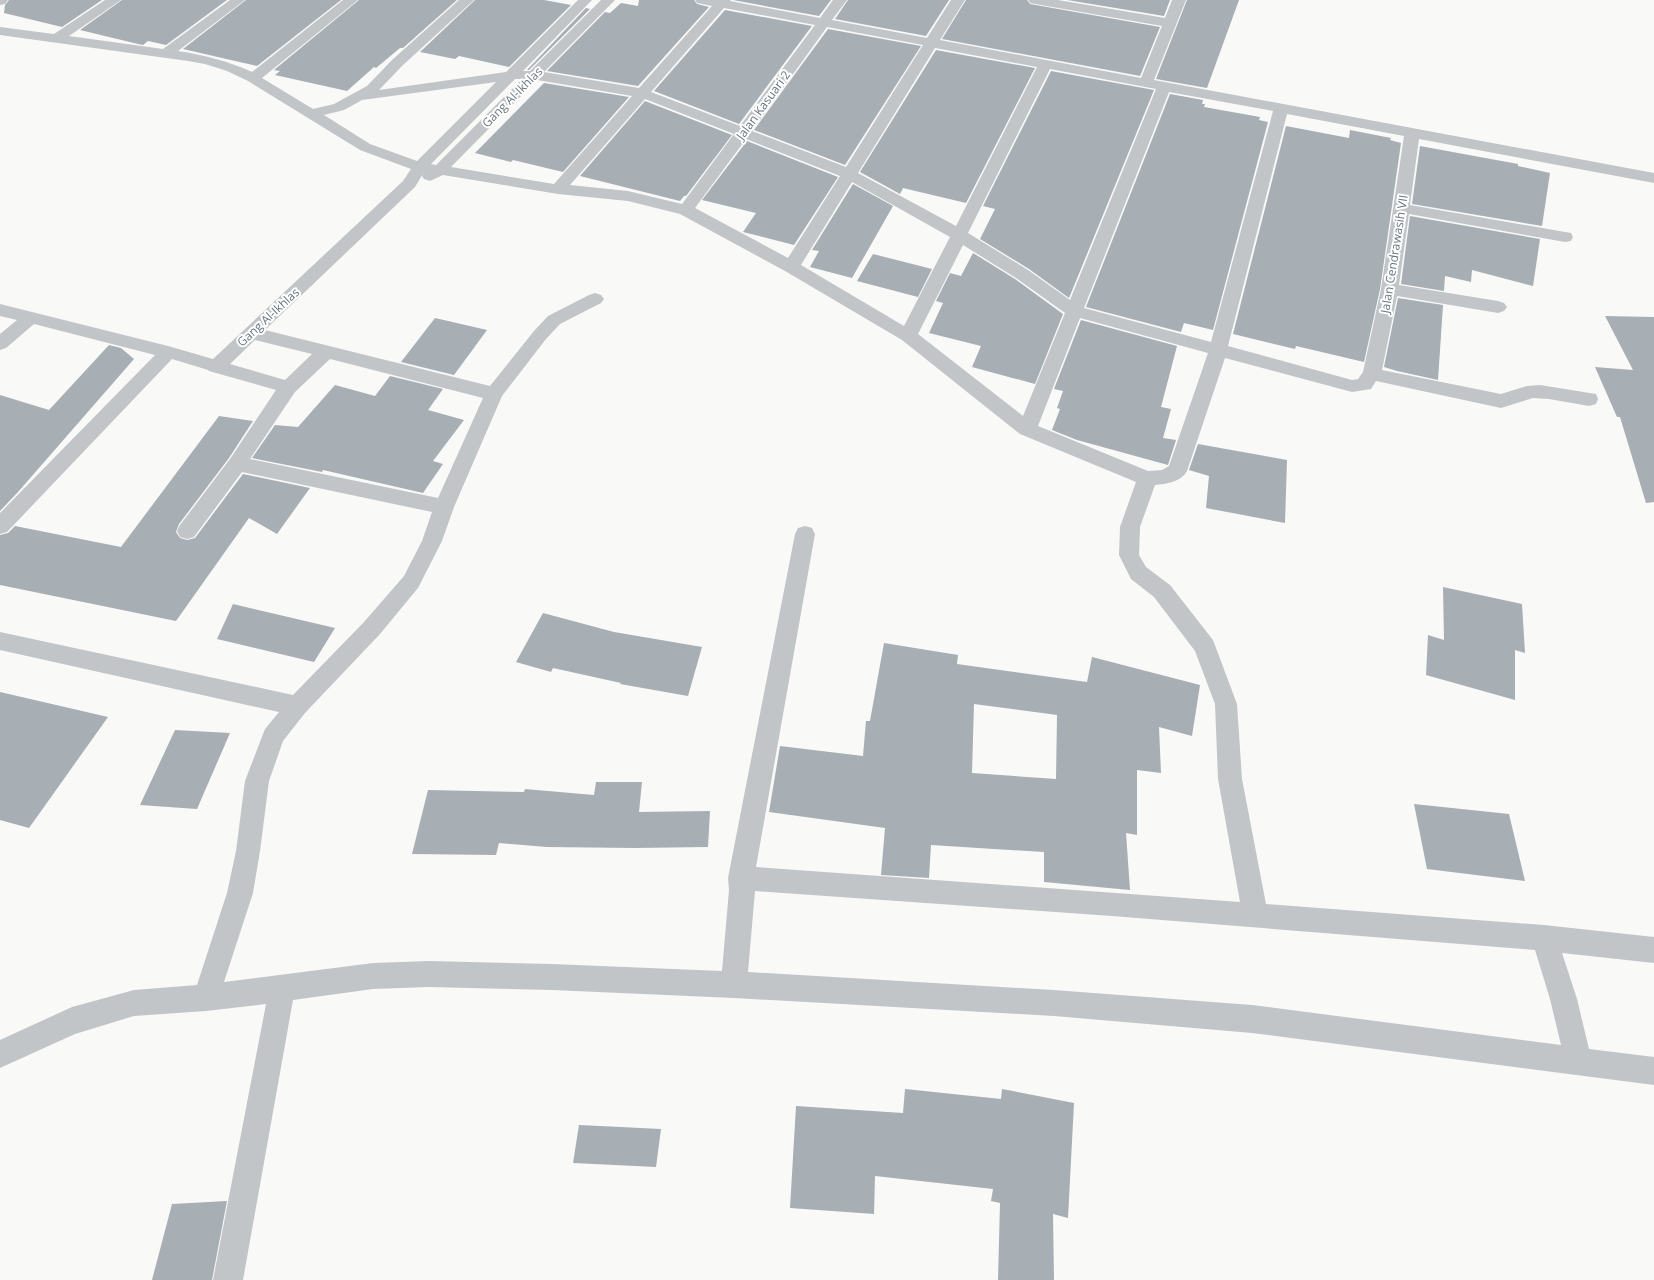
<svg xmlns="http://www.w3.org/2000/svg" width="1654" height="1280" font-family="'Open Sans',sans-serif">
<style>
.building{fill:#a7aeb4;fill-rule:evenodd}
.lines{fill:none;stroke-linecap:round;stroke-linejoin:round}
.minor{fill:#c1c5c8;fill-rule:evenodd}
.labels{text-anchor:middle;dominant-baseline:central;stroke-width:4;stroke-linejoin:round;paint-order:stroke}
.far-street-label{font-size:12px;fill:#67767f;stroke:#fff}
</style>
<rect width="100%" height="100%" fill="#f9f9f8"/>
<!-- building -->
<g class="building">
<path d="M9 0H102L62 27 4 13 5 5Z"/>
<path d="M122 0H227L166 45 148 41 143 45 138 44 80 30Z"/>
<path d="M246 0H341L257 66 183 49Z"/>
<path d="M359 0H457L403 48H400L376 68 374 67 347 91 275 75 280 71 274 70Z"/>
<path d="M475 0H544L571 5 509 67 459 56 455 59 420 52Z"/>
<path d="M639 0H694L697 4 709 7 638 86 547 71 605 12 610 13 621 3 638 6Z"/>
<path d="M733 0H831L819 16Z"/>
<path d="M848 0H949L926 36 835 19Z"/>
<path d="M966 0H1027L1030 4 1160 27 1140 76 942 39Z"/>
<path d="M1067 0H1170L1164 16Z"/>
<path d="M1187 0H1239L1207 88 1156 79Z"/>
<path d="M586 8 590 9 529 70H527Z"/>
<path d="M725 10 812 26 739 124 654 91Z"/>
<path d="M828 29 921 46 845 165 754 130Z"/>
<path d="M936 50 1035 68 966 203 903 188 900 194 860 172Z"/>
<path d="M1051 71 1154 90 1069 298 1029 269 980 239 995 209 983 206Z"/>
<path d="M544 83 629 97 563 172 513 160 511 162 475 153Z"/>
<path d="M1170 94 1203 100 1202 104H1205L1204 107 1260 117 1259 120 1268 122 1213 330 1184 323 1181 332 1086 307Z"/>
<path d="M645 101 732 135 686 196H684L680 201 580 176Z"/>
<path d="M1286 126 1349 138 1350 130 1391 138 1390 140 1401 143 1380 289 1364 362 1296 346 1295 349 1233 334Z"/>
<path d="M747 141 838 177 794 245 743 232 756 213 702 200Z"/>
<path d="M1420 146 1518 164V166L1550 173 1542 226 1412 204Z"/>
<path d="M853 184 893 206 852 278 810 267 819 251 812 250Z"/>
<path d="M1410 216 1540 239 1533 286 1472 270 1471 282 1445 276 1444 291 1401 284Z"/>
<path d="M973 253 1015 279 1063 314 1035 384 972 367 981 346 929 333 943 303 936 301 950 273 961 276Z"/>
<path d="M873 254 932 269 918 297 857 281Z"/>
<path d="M1398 298 1443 305 1438 380 1397 371 1384 367Z"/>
<path d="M1605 316 1654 317V502L1646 503 1620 417H1617L1595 367 1633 370Z"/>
<path d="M435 318 487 330 454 375 401 362Z"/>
<path d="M1081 320 1177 346 1161 407 1171 409 1163 438 1176 440 1168 465 1077 440 1052 430 1060 409 1057 408 1063 391 1054 389Z"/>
<path d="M109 345 121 348 134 359 18 492 0 511V395L49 410Z"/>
<path d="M390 376 443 389 428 410 464 420 433 461 443 464 423 493 323 470 322 472 252 458 275 425 298 427 335 385 375 396Z"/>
<path d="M219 416 253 421 229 458 179 524 176 532 180 538 187 540 195 538 243 474 310 488 277 534 249 518 176 621 0 585V535L8 533 15 526 121 547Z"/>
<path d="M1198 444 1287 460 1285 523 1206 508 1209 476 1189 470Z"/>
<path d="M1443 587 1522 604 1525 653 1515 650V700L1426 675 1428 635 1444 640Z"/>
<path d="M233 604 335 628 314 662 217 639Z"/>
<path d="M543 613 614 632 702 647 688 696 620 684 621 683 553 668 551 672 516 662Z"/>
<path d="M884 643 958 655 957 664 1087 682 1092 657 1200 685 1192 736 1159 727 1161 773 1137 770V835L1126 833 1130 890 1044 882V852L931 845 929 878 881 875 885 828 769 812 780 746 863 756 866 721H870ZM974 704 1057 715 1056 779 972 773Z"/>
<path d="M0 692 108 717 29 828 0 820Z"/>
<path d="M175 730 230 733 197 809 140 805Z"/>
<path d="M596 782H642L639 812 710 811 708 847 634 848 547 847 499 843 496 855 412 854 428 790 524 792 525 789 594 795Z"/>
<path d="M1414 804 1509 814 1525 881 1427 869Z"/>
<path d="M905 1089 1001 1099 1002 1089 1074 1103 1068 1218 1053 1214 1054 1280H998L1000 1203 991 1201 993 1189 875 1176 874 1214 790 1208 796 1106 903 1113Z"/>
<path d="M579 1125 661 1129 656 1167 573 1163Z"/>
<path d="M227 1201 212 1280H152L172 1204Z"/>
</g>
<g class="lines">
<!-- minor -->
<g class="minor">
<path d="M0 0H8L5 4 0 5Z"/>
<path d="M105 0H121L69 36 163 49 230 0H245L178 51C204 55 228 61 252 72L343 0H358L262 78 313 109 334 104 367 86 392 60 459 0H474L402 66 379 90 506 72 578 0H592L523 71H530L601 0H615L544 72 639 88 712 6 697 3 695 0H731L730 1 820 18 833 0H847L832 20 927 38 951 0H965L940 40 1141 78 1162 26 1035 4 1030 3 1028 0H1058L1165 18 1172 0H1186L1154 80 1654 173V183L1419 139 1410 205 1565 232 1571 233 1573 237 1571 241 1565 242 1409 214 1399 285 1498 301 1504 303 1507 307 1504 311 1498 313 1397 296 1382 370 1501 394 1527 386 1540 385 1596 394 1598 399 1596 404 1589 406 1549 399 1533 398 1501 408 1376 381 1371 389 1352 392 1225 358 1187 471C1181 482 1166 484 1155 485L1140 527 1139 555 1146 567 1170 585 1213 640 1237 704 1242 779 1266 904 1544 925 1654 937V963L1562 953 1577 999 1589 1049 1654 1057V1085L1252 1033 1054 1016 734 998 552 990 429 987 373 989 293 1000 243 1280H213L266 1004 206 1011 134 1016 75 1034 0 1068V1040L72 1007 134 990 197 985 227 893 236 851 245 781 265 729 279 712 0 650V632L293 695 364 622 404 576 422 541 432 512 242 472 194 537 187 539 180 537 177 531 180 525 230 459 276 390 209 371 208 370 172 359 7 532 0 534V513L155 355 34 324 6 348 0 350V334L17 320 0 316V304L168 346 213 359 403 181 411 169 360 150 248 81 227 71 205 64 188 61 0 35V27L54 34ZM724 8 815 25 740 126 651 92ZM827 27 923 45 846 167 752 131ZM935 48 1037 67 956 226 858 173ZM1050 69 1156 89 1070 300 1028 270 968 233ZM515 79H522L436 165 431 164ZM537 80 632 96 554 184 451 167ZM496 82 417 161 370 144 324 115 344 110 362 100ZM1169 92 1273 111 1211 342 1084 308ZM645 99 734 134 682 204 628 191 570 185ZM1287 114 1404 136 1381 289 1363 372 1358 379 1352 380 1228 346ZM746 139 840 176 788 258 695 208ZM424 172 422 176 424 179 430 181 443 175 558 194 628 201 680 214 785 271 902 340 1020 434 1136 482 1120 527 1119 555 1131 579 1154 597 1195 651 1215 704 1218 779 1240 902 756 867 815 534 812 528 805 526 798 528 795 534 728 878 729 890 722 971 552 964 429 961 373 963 224 982 253 893 260 851 269 781 283 741 305 713 380 634 418 588 442 541 454 507 502 396 546 339 560 324 601 303 604 299 601 295 595 293 589 295 548 316 534 331 490 386 265 330 415 187ZM852 182 950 237 904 326 801 265ZM963 245 1016 278 1065 313 1023 416 918 334ZM1080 318 1208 353 1169 466 1162 470 1148 471 1038 426ZM255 340 312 354 285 380 230 364ZM330 359 483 398 438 498 250 459 295 392ZM755 891 1112 916 1535 950 1550 999 1561 1045 1252 1005 1054 990 748 972Z"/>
</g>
</g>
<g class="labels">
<!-- far-street labels -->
<g class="far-street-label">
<text transform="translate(512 97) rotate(-45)">Gang Al-Ikhlas</text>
<text transform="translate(763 105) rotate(-54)">Jalan Kasuari 2</text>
<text transform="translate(1394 254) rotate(-81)">Jalan Cendrawasih VII</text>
<text transform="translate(268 317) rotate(-43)">Gang Al-Ikhlas</text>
</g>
</g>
</svg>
